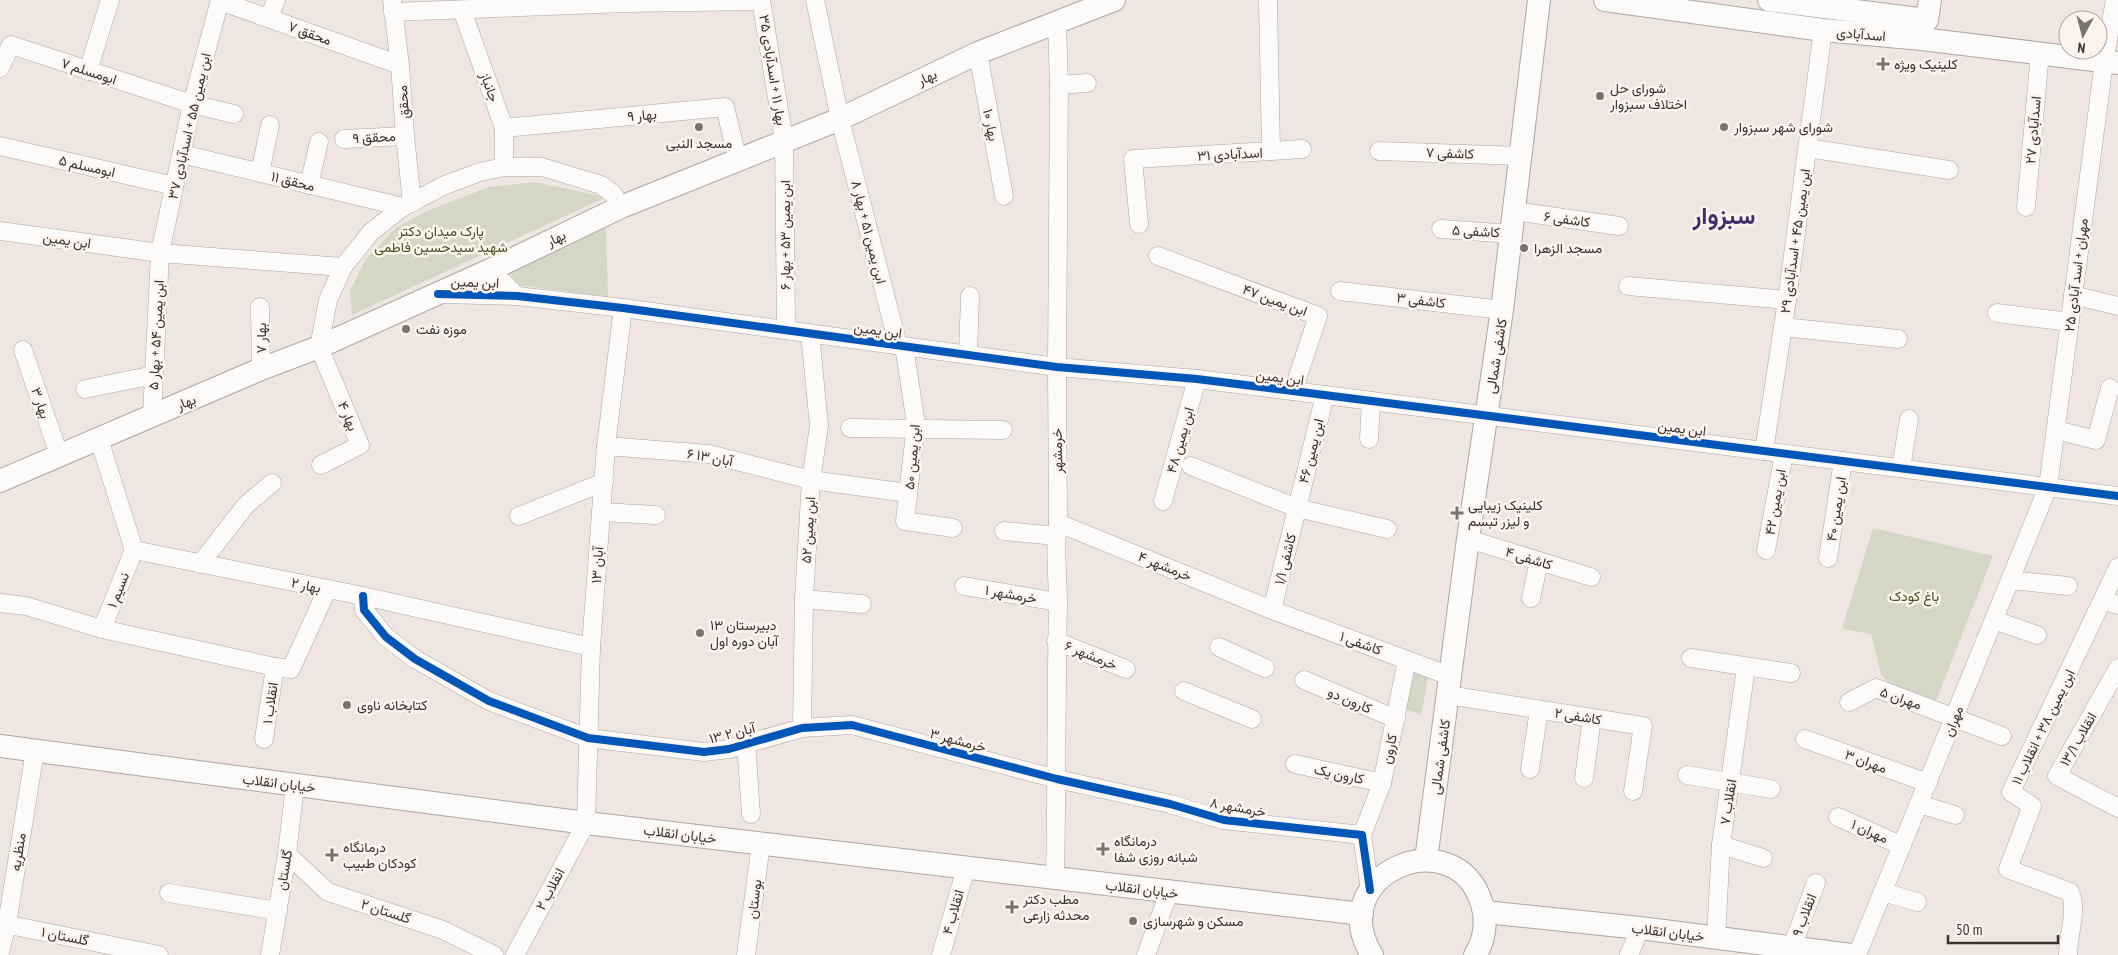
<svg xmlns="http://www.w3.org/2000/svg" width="2118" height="955" font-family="'PT Sans Narrow',Vazirmatn,sans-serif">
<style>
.green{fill:#d5d6c6}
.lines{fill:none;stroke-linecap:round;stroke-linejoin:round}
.minor-casing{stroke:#ada6a2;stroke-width:19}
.major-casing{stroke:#ada6a2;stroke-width:24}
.minor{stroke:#fdfbfa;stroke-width:18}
.major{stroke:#fdfbfa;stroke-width:22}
.cycleway-casing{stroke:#fdf3ed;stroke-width:11}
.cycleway{stroke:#0057b8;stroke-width:8}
.poi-dot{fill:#79726d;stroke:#fdf3ed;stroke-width:2}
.labels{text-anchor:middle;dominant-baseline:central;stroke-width:5;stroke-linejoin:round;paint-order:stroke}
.street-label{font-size:14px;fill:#39332f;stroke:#fdf3ed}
.poi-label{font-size:14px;fill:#39332f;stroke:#fdf3ed;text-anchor:start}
.park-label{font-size:14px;fill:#445324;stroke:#fdf3ed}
.town-label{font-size:24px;font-weight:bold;fill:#412f6b;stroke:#fdf3ed}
</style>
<rect width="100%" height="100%" fill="#efe6e1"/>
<!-- green -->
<g class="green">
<path d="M534 182 606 197 352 315 350 291 365 260 397 227 427 211 489 187Z"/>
<path d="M606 227 608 297 517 285 507 269Z"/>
<path d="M1873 528 1993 556 1930 716 1913 707 1881 675 1871 634 1842 629Z"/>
<path d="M1409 667 1429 674 1421 715 1402 708Z"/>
</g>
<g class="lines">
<!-- minor casing -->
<g class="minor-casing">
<g id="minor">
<path d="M392 0 400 65 405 136 412 203"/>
<path d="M761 0 784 140 786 330"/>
<path d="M815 0 840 119 898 345"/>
<path d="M220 1 400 65"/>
<path d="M462 10 504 128V167"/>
<path d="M393 12 626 3 761 1"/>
<path d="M269 18 276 0"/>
<path d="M978 53 1004 196"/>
<path d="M0 68 11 45 192 104 234 114"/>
<path d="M88 71 110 0"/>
<path d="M1059 85 1087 83"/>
<path d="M504 128 725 107 738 161"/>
<path d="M344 139 405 136"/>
<path d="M0 146 174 186"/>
<path d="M1808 148 1949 170"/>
<path d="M1271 151 1302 149"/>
<path d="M1379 151 1521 156"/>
<path d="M182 154 403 207"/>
<path d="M260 173 270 125"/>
<path d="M309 185 319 142"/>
<path d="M2026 207 2040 53"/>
<path d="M1515 211 1619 226"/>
<path d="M1139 224 1133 159 1271 151 1268 0"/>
<path d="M1441 229 1512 234"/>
<path d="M0 231 160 253 343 267"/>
<path d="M1158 256 1318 316 1293 391"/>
<path d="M490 270 517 296"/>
<path d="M1628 286 1787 300"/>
<path d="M1340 291 1502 310"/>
<path d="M441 294 517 296 623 308 1057 367 1197 379 1293 391 2118 496"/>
<path d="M2073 295 2118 306"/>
<path d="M260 307 261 369"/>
<path d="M1997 313 2070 322"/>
<path d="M1783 327 1898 339"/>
<path d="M904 346 916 424 905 521 953 528"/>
<path d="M23 350 59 455"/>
<path d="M968 355 970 296"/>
<path d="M85 389 154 375"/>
<path d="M152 416 160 253 192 104 220 0"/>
<path d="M850 428 1003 430"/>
<path d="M2056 430 2096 440 2110 388"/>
<path d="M99 439 134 550 363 596 591 647"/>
<path d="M1369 439 1371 401"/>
<path d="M606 446 709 454 811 480 908 493"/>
<path d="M1764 451 1787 300 1823 30"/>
<path d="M321 465 360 445 319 347 328 300 343 267 371 232 403 207 445 185 480 172 504 167H542L601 185 613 194 621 207"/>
<path d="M1191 466 1297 508 1387 529"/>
<path d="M1901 468 1909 419"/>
<path d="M1163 501 1197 379"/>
<path d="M601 512 656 515"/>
<path d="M519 516 604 482"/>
<path d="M1058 523 1272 610 1450 676"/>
<path d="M1004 531 1056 536"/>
<path d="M1468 539 1591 577"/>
<path d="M1766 550 1784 454"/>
<path d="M1828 558 1843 461"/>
<path d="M200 564 246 505 272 483"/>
<path d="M2010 580 2068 586"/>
<path d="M964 586 1058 602"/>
<path d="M363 596 364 610 386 637 415 659 489 701 588 738 704 752 729 749 802 728 852 725 1057 779 1170 804 1224 820 1362 835 1370 890"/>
<path d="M1531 598 1539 561"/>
<path d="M804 599 862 604"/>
<path d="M2103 600 2118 605"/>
<path d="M0 603 26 606 102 629 275 667 291 669 327 590"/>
<path d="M1272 610 1325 395"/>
<path d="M1994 620 2037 635"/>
<path d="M102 629 134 550"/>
<path d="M1056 641 1126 669"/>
<path d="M1219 647 1265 668"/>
<path d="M1691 658 1791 673"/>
<path d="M2118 668 2057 776 2118 808"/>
<path d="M1304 680 1396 719"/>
<path d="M1184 691 1252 719"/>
<path d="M1448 695 1643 726 1633 791"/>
<path d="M1849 702 1876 688 2002 736"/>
<path d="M802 728 804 599 811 480 819 426 810 333"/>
<path d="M264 739 275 667"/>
<path d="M1805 739 1928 783"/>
<path d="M746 743 751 814"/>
<path d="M1295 764 1382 783"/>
<path d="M1530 769 1539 710"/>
<path d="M1687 775 1771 789"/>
<path d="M1584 778 1592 718"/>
<path d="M1919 804 1955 815"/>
<path d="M1838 817 1902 846"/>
<path d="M1362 835 1382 783 1407 660"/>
<path d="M1721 845 1763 858"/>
<path d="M287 854 328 892 443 930 494 955"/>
<path d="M1055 878C1057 787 1056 695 1058 603 1058 576 1054 549 1058 523L1057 367 1059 85 1057 23"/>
<path d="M1883 892 1917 902"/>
<path d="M169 893 278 911"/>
<path d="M0 923 159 955"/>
<path d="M1716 937 1721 845 1746 667"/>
<path d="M1792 947 1816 883"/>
<path d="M0 952 7 924 35 751"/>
<path d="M270 955 287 854 295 785"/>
<path d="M515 955 586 823 591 647 606 446 623 308"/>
<path d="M746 955 761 844"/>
<path d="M941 955 966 868"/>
<path d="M1146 955 1169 892"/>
<path d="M1629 955 1640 928"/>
<path d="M1857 955 2048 487 2104 62 2115 0"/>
<path d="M2068 955C2068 935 2078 909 2070 892L2008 869 2032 806 2011 792 2118 567"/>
</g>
</g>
<!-- major casing -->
<g class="major-casing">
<g id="major">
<path d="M1605 0 1823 30 1922 39 2118 63"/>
<path d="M1769 0 1927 20 1930 0"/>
<path d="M0 481 261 369 319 347 490 270 621 207 840 119 978 53 1114 0"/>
<path d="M0 746 586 823 1362 914"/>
<path d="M1426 860 1468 539 1502 310 1539 0"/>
<path d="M1485 912 1640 928 1851 955"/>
<path d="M1372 955C1322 875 1455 817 1482 904 1487 921 1485 940 1475 955"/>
</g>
</g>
<!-- minor -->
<use href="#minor" class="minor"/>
<!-- major -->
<use href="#major" class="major"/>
<!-- cycleway casing -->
<g class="cycleway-casing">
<g id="cycleway">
<path d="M438 294 517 296 623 308 1057 367 1197 379 1293 391 2118 496"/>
<path d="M363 596 364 610 386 637 415 659 489 701 588 738 704 752 729 749 802 728 852 725 1057 779 1170 804 1224 820 1362 835 1370 890"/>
</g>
</g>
<!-- cycleway -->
<use href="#cycleway" class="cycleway"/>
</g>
<!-- markers -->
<g class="poi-dot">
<path d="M1880.5 56.5h5v5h5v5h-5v5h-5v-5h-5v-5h5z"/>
<circle cx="1600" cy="96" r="5"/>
<circle cx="699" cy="127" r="5"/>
<circle cx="1724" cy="127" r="5"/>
<circle cx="1524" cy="248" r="5"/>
<circle cx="406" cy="329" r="5"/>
<path d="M1454.5 505.5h5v5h5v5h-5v5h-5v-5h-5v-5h5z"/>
<circle cx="700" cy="633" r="5"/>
<circle cx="347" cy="705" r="5"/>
<path d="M1100.5 841.5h5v5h5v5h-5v5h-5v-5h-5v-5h5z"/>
<path d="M329.5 847.5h5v5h5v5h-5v5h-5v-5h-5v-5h5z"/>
<path d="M1009.5 899.5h5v5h5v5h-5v5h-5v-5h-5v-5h5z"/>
<circle cx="1133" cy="921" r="5"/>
</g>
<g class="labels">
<!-- street labels -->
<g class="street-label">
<text transform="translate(310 33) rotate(20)">محقق ۷</text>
<text transform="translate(1861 34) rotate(5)">اسدآبادی</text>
<text transform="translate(773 70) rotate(81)">بهار ۱۱ + اسدآبادی ۳۵</text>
<text transform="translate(89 71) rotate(18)">ابومسلم ۷</text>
<text transform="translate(927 77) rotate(-25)">بهار</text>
<text transform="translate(490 87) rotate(70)">جانباز</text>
<text transform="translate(403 102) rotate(-94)">محقق</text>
<text transform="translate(642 115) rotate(-5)">بهار ۹</text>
<text transform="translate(991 125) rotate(79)">بهار ۱۰</text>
<text transform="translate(189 126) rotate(-77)">ابن یمین ۵۵ + اسدآبادی ۳۷</text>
<text transform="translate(2033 130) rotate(-85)">اسدآبادی ۲۷</text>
<text transform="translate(374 137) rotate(-3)">محقق ۹</text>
<text transform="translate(1450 153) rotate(2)">کاشفی ۷</text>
<text transform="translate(1230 154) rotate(-3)">اسدآبادی ۳۱</text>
<text transform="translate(87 166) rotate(13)">ابومسلم ۵</text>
<text transform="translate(293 181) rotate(14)">محقق ۱۱</text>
<text transform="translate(1567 219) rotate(8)">کاشفی ۶</text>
<text transform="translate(1476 231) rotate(3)">کاشفی ۵</text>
<text transform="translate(869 232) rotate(76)">ابن یمین ۵۱ + بهار ۸</text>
<text transform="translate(785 235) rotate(-90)">ابن یمین ۵۳ + بهار ۶</text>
<text transform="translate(556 238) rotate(-26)">بهار</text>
<text transform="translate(67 240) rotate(8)">ابن یمین</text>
<text transform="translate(1795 241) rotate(-82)">ابن یمین ۴۵ + اسدآبادی ۲۹</text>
<text transform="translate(2076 275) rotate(-83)">مهران + اسد آبادی ۲۵</text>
<text transform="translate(475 282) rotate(2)">ابن یمین</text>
<text transform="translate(1275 300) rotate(20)">ابن یمین ۴۷</text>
<text transform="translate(1421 300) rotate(7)">کاشفی ۳</text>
<text transform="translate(878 330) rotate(8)">ابن یمین</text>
<text transform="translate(156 335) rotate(-87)">ابن یمین ۵۴ + بهار ۵</text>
<text transform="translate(261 338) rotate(-90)">بهار ۷</text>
<text transform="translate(1496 356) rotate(-81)">کاشفی شمالی</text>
<text transform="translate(1280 377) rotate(7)">ابن یمین</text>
<text transform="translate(186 402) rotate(-23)">بهار</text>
<text transform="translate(41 403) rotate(71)">بهار ۳</text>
<text transform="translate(348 416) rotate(67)">بهار ۴</text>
<text transform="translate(1682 428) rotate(7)">ابن یمین</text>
<text transform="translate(1180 440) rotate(-74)">ابن یمین ۴۸</text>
<text transform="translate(1057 451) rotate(-91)">خرمشهر</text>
<text transform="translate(1311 451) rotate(-76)">ابن یمین ۴۶</text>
<text transform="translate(710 457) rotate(10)">۶ آبان ۱۳</text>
<text transform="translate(912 457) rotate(-85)">ابن یمین ۵۰</text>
<text transform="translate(1775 502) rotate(-80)">ابن یمین ۴۲</text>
<text transform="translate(1836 509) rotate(-81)">ابن یمین ۴۰</text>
<text transform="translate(808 530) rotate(-86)">ابن یمین ۵۲</text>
<text transform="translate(1529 558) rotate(17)">کاشفی ۴</text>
<text transform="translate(1285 559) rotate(-76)">کاشفی ۱/۱</text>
<text transform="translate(597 565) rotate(-86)">۱۳ آبان</text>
<text transform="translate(1165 566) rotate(22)">خرمشهر ۴</text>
<text transform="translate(306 585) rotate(11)">بهار ۲</text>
<text transform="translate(118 590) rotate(-68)">نسیم ۱</text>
<text transform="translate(1011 594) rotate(10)">خرمشهر ۱</text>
<text transform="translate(1361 643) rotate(20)">کاشفی ۱</text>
<text transform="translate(1091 655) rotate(22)">خرمشهر ۶</text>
<text transform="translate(1901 698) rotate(19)">مهران ۵</text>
<text transform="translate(1350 700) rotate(23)">کارون دو</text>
<text transform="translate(270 703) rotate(-82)">انقلاب ۱</text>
<text transform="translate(1578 716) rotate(9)">کاشفی ۲</text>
<text transform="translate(1953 721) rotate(-68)">مهران</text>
<text transform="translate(2043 727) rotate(-64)">ابن یمین ۳۸ + انقلاب ۱۱</text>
<text transform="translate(732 733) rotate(-14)">۱۳ آبان ۲</text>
<text transform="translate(2078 739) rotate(-60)">انقلاب ۱۳/۱</text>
<text transform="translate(958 740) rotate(15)">خرمشهر ۳</text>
<text transform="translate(1389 749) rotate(-78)">کارون</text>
<text transform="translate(1440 757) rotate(-82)">کاشفی شمالی</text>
<text transform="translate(1866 761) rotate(20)">مهران ۳</text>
<text transform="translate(1339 774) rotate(12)">کارون یک</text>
<text transform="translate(279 783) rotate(7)">خیابان انقلاب</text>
<text transform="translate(1728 802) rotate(-81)">انقلاب ۷</text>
<text transform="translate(1238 807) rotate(10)">خرمشهر ۸</text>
<text transform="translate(1870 831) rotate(24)">مهران ۱</text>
<text transform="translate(680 834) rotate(7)">خیابان انقلاب</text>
<text transform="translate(18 852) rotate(-81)">منظریه</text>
<text transform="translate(284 870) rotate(-81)">گلستان</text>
<text transform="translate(550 889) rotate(-62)">انقلاب ۲</text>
<text transform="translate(1142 889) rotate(7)">خیابان انقلاب</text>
<text transform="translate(754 899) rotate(-83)">بوستان</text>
<text transform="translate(386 911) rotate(18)">گلستان ۲</text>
<text transform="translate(953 912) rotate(-74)">انقلاب ۴</text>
<text transform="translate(1804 915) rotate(-69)">انقلاب ۹</text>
<text transform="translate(1668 932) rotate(7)">خیابان انقلاب</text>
<text transform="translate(65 936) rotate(11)">گلستان ۱</text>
</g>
<!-- poi labels -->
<g class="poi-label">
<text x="1894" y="64">کلینیک ویژه</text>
<text x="1610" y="88">شورای حل<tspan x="1610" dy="16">اختلاف سبزوار</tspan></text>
<text x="1734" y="127">شورای شهر سبزوار</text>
<text x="699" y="143" text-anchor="middle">مسجد النبی</text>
<text x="1534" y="248">مسجد الزهرا</text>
<text x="416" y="329">موزه نفت</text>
<text x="1468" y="505">کلینیک زیبایی<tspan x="1468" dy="16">و لیزر تبسم</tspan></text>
<text x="710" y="625">دبیرستان ۱۳<tspan x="710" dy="16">آبان دوره اول</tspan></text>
<text x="357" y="705">کتابخانه ناوی</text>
<text x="1114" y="841">درمانگاه<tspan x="1114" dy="16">شبانه روزی شفا</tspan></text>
<text x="343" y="847">درمانگاه<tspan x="343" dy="16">کودکان طبیب</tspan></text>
<text x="1023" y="899">مطب دکتر<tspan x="1023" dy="16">محدثه زارعی</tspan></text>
<text x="1143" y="921">مسکن و شهرسازی</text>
</g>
<!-- park labels -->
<g class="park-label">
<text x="441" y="231">پارک میدان دکتر<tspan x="441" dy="16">شهید سیدحسین فاطمی</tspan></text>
<text x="1914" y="596">باغ کودک</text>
</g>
<!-- town labels -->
<g class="town-label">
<text x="1724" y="215">سبزوار</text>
</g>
</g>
<!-- north arrow -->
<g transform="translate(2083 35) rotate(187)"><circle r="24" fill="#fdf3ed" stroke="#afa6a1"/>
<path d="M0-4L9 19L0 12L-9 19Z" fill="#79726d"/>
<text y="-8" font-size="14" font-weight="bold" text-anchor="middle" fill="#39332f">N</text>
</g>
<!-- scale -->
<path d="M1948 935v8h110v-8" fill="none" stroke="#39332f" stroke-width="2.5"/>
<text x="1956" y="935" font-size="15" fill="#39332f" stroke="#fdf3ed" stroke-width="4" paint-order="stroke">50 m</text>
</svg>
